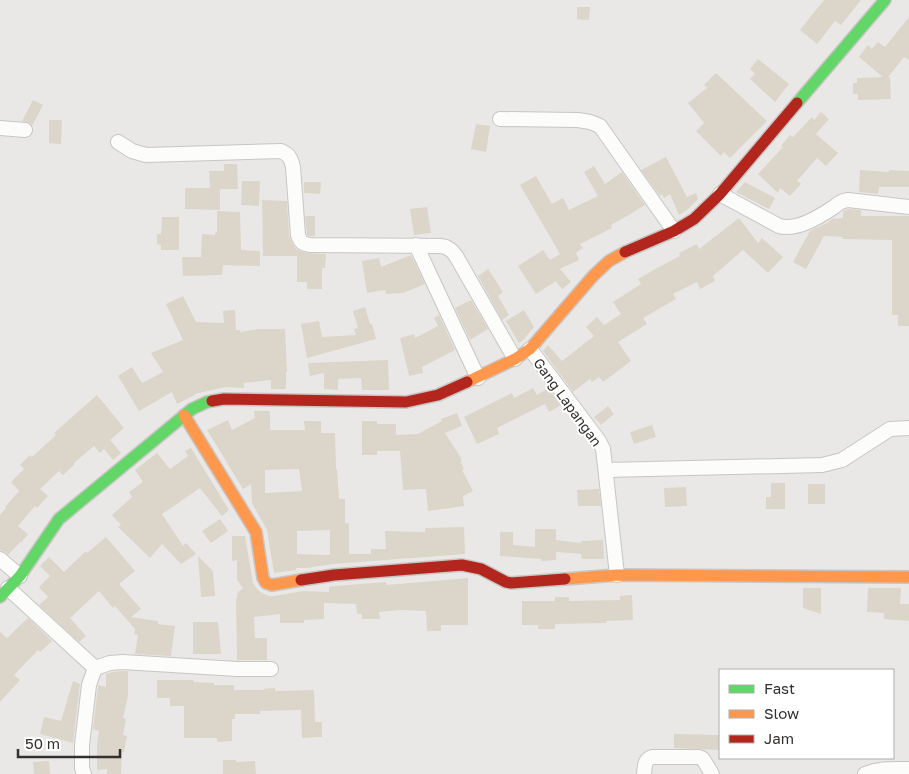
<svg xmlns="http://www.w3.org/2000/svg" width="909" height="774" font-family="'Golos Text',sans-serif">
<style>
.building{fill:#dcd5c9;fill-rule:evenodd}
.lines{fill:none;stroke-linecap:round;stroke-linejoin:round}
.street-casing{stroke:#c7c6c4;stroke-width:16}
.fast-casing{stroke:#c7c6c4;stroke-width:14}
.slow-casing{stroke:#c7c6c4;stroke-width:14}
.jam-casing{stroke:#c7c6c4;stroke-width:14}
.street{stroke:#fcfcfb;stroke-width:14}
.fast{stroke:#63d668;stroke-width:11}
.slow{stroke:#ff974d;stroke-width:11}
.jam{stroke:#b3261e;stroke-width:11}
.labels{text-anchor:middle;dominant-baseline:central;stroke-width:4;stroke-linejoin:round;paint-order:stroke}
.street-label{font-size:14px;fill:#333130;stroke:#fff}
</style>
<rect width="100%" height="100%" fill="#eae8e6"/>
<!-- building -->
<g class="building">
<path d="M824 0H861L841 25 835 21 817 44 800 30Z"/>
<path d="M577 7H590L589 20 577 19Z"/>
<path d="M909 17V60L904 57 888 77H890L891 99 858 100V94H853V83H857V78L883 77 859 57 868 45 872 49 878 42 885 47Z"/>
<path d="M758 59 789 84 775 102 750 79 755 74 750 69Z"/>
<path d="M716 73 767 121 730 158 724 152 721 156 696 131 704 123 688 103 707 88 704 85Z"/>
<path d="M33 100 43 105 32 126 30 123 22 121Z"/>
<path d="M821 112 829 119 816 134 838 153 826 166 817 158 797 181 801 184 790 196 780 188 778 193 758 174 783 147 781 146 790 135 793 137 812 117 814 120Z"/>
<path d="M49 120H62L61 144 49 143Z"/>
<path d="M476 124 490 126 486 152 471 149Z"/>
<path d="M666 157 687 197 696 193 698 199 687 210 679 215 670 194 664 198 662 194 660 196 641 170Z"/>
<path d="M224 164H237L238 189H220V210L185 209V188H210L209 171H224Z"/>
<path d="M594 166 605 184 622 172 645 205 627 216 611 225 612 228 580 244 583 248 576 253 579 260 560 269 571 282 562 289 556 281 536 294 518 266 543 250 550 260 560 254 520 185 536 176 552 204 563 198 569 210 598 196 584 172Z"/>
<path d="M860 170 889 172V170L909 171V187H879L878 194 859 192Z"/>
<path d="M242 181H260L259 206 241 205Z"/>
<path d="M304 182H321L320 194 304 193Z"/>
<path d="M745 182 775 198 769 209 736 192Z"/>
<path d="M262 200 287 201 289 236 292 243 296 249 306 253 326 254 325 268H322V289H307V282H297V256H263Z"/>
<path d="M427 207 431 233 414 235 410 209Z"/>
<path d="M848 209 861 210V216H909V326H898V315H892V240L842 239 843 237 824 236 806 269 793 262 810 231 827 223 832 219 843 218V211Z"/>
<path d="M217 211 240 212 241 250 260 251V266L223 265 222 275 183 276 182 257H201L202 234 215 235V233L217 232Z"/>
<path d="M305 216H315V236H308L307 234Z"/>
<path d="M162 217H179V250H161V245L157 244V234H161Z"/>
<path d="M739 218 758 243 762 238 783 257 768 273 743 250 713 276 715 281 700 289 697 282 673 294 676 299 643 318 647 324 618 342 631 361 603 382 599 377 592 382 590 379 573 392 543 351 548 345 562 361 594 336 586 327 597 317 604 325 621 314 613 302 641 284 638 279 657 268 680 256 679 253 697 244 699 249Z"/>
<path d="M411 255 425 284 403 293 386 294 385 290 367 293 362 261 379 258 381 267Z"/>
<path d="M488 269 503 292 498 296 509 315 502 320 478 276Z"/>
<path d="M183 296 196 322 224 323 223 311 235 310 236 330H240V332L259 329H285L287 372H286V389H271V380L244 383V388L226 387 194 394 195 395 177 404 172 392 139 411 118 376 132 367 142 383 163 372 151 353 183 340 166 304Z"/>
<path d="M471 300 488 329 470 340 455 308Z"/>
<path d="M365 307 370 324H372L376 339 307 358 301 324 319 321 322 337 356 335 354 329 358 328 353 311Z"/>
<path d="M524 310 534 327 523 340 519 343 506 321Z"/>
<path d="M439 315 455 350 422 367 423 373 409 376 400 338 414 334 415 338 438 326 434 318Z"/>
<path d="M388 360 389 390H362L361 378 338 379V390L324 389V373L310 376 308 363Z"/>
<path d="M533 388 537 395 548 388 561 405 549 412 545 404 497 428 499 434 477 444 464 417 512 393 514 398Z"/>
<path d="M97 395 124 428 110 440 121 453 113 460 104 449 100 453 94 446 74 463 75 464 63 475 59 471 40 489 48 496 37 508 35 506 18 526 28 534 21 543 20 542 8 555 5 552 0 550V515L6 508 5 507 19 491 11 482 24 469 20 465 30 455 32 457 56 435 54 433Z"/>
<path d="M608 406 614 414 601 425 594 417Z"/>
<path d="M254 411H270V430H305L304 421H321V433H335L336 469H337L339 499H345V523H349V554H371V549H386L385 531 425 532V528L464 527 465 554 333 564 307 568H296V570L274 573 267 530 252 503 251 484 243 489 207 430 228 420 232 430 255 418ZM299 469 302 491 265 493V470ZM330 530V555L297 554V531Z"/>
<path d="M457 413 462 426 445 433 461 458V463L464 469 462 470 473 491 463 496 464 506 428 511 426 489 403 490 400 451H377V455H362V421H377V424H396V435L418 434 442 421 441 419Z"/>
<path d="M652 425 656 437 634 444 630 432Z"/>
<path d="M191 448 229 510 222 516 200 488 162 514 183 546 186 543 196 554 181 564 162 544 150 558 118 527 121 525 112 515 132 497 129 492 143 482 135 470 157 453 170 469 188 456 185 451Z"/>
<path d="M771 483H785V509H766V497H771Z"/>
<rect x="808" y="484" width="17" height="20"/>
<path d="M686 487 687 506 665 507 664 488Z"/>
<path d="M599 489 601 506H578L577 490Z"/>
<path d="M220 519 228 531 211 543 202 531Z"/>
<path d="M535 529H556V540L581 543V541L603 540 604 559H582L581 554 556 552V560L541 561V559L500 556V532H513V545L535 547Z"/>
<path d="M232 536H245L253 583 257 589 262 593 269 596H274L303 591 329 592V587L335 586 386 582V585L468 578V625H441V631H427L426 611 400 610 379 612 380 619H362V614H357L356 604 324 603V619L304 620V623H280V614L254 617 255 638H267V660H237L236 598H237V593L243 588 237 580V560L232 561Z"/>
<path d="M106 537 135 571 119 584 141 609 131 617 158 621V624L175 626 171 656 135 654 138 635 134 634 135 629 115 606 113 608 99 591 70 618 86 636 79 642 39 605 48 597 39 587 50 576 40 566 49 557 64 572 86 551 87 553Z"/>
<path d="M198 556 213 571 215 596 201 597Z"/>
<path d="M803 588H821V614L803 608Z"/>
<path d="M868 588H901L900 604H909V621L884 619V613L867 612Z"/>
<path d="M632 595 633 620 606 621 607 623 555 624V629H538V625H522V601H555V597H569V601L620 600V596Z"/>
<path d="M28 618 52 641 40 652 38 650 14 675 20 680 0 702V632L7 638Z"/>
<path d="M193 622H218L221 654H193Z"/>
<path d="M123 671H128V696L123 718 126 719 123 735 127 736 124 752H122L121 774H107V769L97 770V744L99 731 93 729 98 687V685L106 687V674L112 672Z"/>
<path d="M157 680H193L194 682 214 683V685H234V690H264V689L275 688V691L314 690 315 722H322V737L302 738 301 710 260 711V714H235V719H232V741L217 742V738H184V706H170V698H157Z"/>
<path d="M73 681 80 684 73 743 40 734 44 717 61 721Z"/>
<path d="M674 734 720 735V750L674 748Z"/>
<path d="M223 760H236V762L255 761 256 774H223Z"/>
<path d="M49 761 50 774H34L33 762Z"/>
</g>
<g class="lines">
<!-- street casing -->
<g class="street-casing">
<g id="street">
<path d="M500 119 578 120 590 122 600 126 674 231"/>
<path d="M0 128 25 130"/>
<path d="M118 142 132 151 146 155 281 151C290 155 291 159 293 167L298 235C300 242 303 244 310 245L440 246 446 247 452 251 456 256 515 359"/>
<path d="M720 194 779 226C797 231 819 217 834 207 839 203 841 201 848 200L909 207"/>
<path d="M416 245 478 378"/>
<path d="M530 349 599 441 603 449 604 457 617 575"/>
<path d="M606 470 822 465 842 460 890 429 909 428"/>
<path d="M0 559 20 576"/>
<path d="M8 588 95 668"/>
<path d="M95 668 110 663 123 662 237 669H271"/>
<path d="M84 774 82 768V745L89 685 95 668"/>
<path d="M644 774C645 766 644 760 652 757H699L703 759 712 774"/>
<path d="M865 774C880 768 894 769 909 769"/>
</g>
</g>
<!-- fast casing -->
<g class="fast-casing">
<g id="fast">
<path d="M797 103 885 0"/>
<path d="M0 597 20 576 59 519 192 409 207 402 212 401"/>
</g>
</g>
<!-- slow casing -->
<g class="slow-casing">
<g id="slow">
<path d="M467 382 515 359 530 349 593 276 609 261 625 252"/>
<path d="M184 415 256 532 263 578 266 583 272 585 301 580"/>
<path d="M565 579 617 575 907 577"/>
</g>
</g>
<!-- jam casing -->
<g class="jam-casing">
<g id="jam">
<path d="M625 252 674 231 694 219 720 194 797 103"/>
<path d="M212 401 224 399 406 402 438 395 467 382"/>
<path d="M301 580 334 575 462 565 481 569 506 582 511 583 565 579"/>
</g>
</g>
<!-- street -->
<use href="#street" class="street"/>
<!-- fast -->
<use href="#fast" class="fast"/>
<!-- slow -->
<use href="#slow" class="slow"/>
<!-- jam -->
<use href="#jam" class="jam"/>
</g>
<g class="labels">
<!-- street labels -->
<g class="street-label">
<text transform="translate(568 402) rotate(54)">Gang Lapangan</text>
</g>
</g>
<!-- legend -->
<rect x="719" y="669" width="175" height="90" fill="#ffffff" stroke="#adadac"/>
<rect x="729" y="685" width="25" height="8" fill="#63d668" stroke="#adadac"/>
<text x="764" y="694" font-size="15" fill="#333130">Fast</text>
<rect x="729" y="710" width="25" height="8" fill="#ff974d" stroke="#adadac"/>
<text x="764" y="719" font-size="15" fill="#333130">Slow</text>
<rect x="729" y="735" width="25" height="8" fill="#b3261e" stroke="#adadac"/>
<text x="764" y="744" font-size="15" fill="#333130">Jam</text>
<!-- scale -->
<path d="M18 749v8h102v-8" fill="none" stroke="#333130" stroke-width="2.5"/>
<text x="25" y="749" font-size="15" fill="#333130" stroke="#ffffff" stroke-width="4" paint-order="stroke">50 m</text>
</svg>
